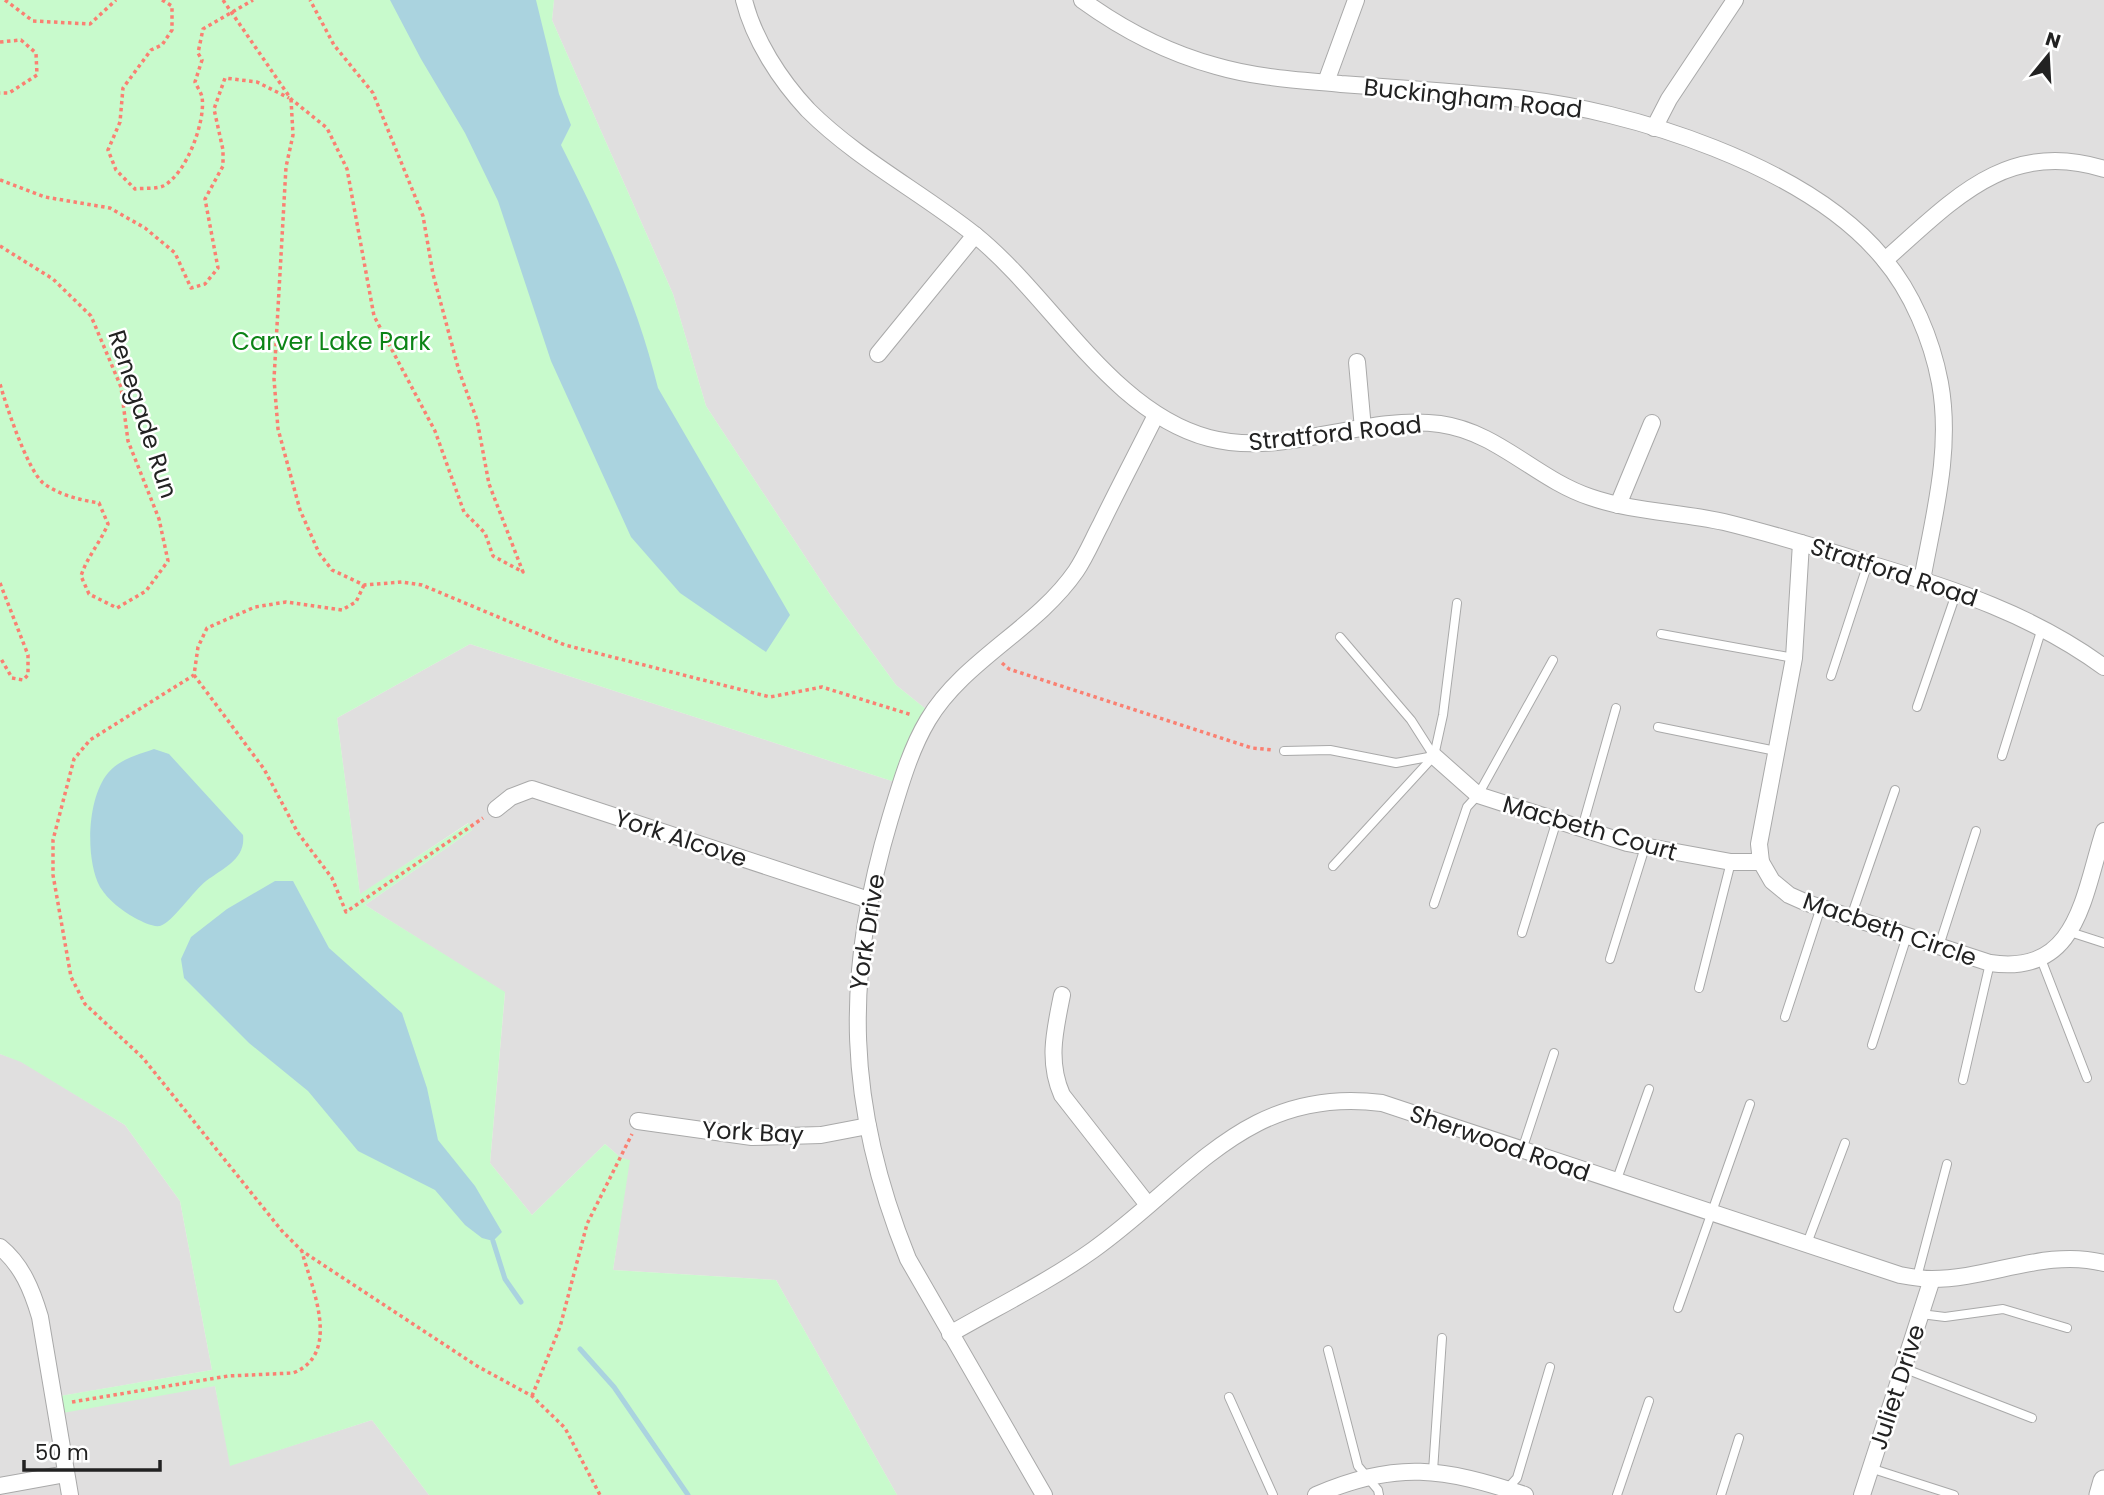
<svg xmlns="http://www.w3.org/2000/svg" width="2104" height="1495" font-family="Poppins,sans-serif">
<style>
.residential{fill:#e0dfdf}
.park{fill:#c8facc}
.water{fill:#aad3df}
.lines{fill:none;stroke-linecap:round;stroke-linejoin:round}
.stream{stroke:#aad3df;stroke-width:5}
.service-casing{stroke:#a9a9a9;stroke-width:10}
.minor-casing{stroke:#a9a9a9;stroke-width:18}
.tertiary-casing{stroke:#a9a9a9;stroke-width:23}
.path{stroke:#fa8072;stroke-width:3.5;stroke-dasharray:3.5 3.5;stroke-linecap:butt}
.service{stroke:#fff;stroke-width:8}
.minor{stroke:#fff;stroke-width:16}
.tertiary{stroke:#fff;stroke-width:21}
.labels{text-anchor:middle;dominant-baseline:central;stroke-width:5;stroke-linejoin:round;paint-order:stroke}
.street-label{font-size:24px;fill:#222;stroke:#fff}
.park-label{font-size:24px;fill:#0c8416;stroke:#fff}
</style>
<rect width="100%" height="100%" fill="#f2efe9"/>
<!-- residential -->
<g class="residential">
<path d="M554 0H2104V1495H897L776 1280 613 1270 629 1161 621 1158 605 1144 532 1215 490 1163 505 993 365 905 472 830 468 823 360 895 337 718 470 644 901 784 932 714 896 685 831 596 706 406 673 294 552 20Z"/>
<path d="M0 1054 21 1061 125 1125 180 1201 212 1370 55 1397 215 1386 231 1465 372 1420 429 1495H0Z"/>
</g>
<!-- park -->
<path class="park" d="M0 0H554L552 20 673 294 706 406 831 596 896 685 932 714 901 784 470 644 337 718 360 894 469 823 472 830 365 905 505 992 490 1163 532 1215 605 1144 621 1158 630 1160 613 1270 776 1280 897 1495H429L372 1420 230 1466 215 1386 57 1414 54 1397 212 1370 180 1201 125 1125 21 1062 0 1054Z"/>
<!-- water -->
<g class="water">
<path d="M390 0H536L559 94 571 125 561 145C601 224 637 302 658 388L790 615 766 652 680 593 631 537 551 361 498 201 465 133 421 59Z"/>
<path d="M154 749 169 754 243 835C246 859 223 868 206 881 194 890 172 923 160 926 152 927 143 922 135 918 121 910 109 901 100 887 85 859 87 798 108 773 120 759 137 755 154 749Z"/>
<path d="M275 881H293L329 948 402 1013 427 1088 438 1140 475 1186 502 1232 493 1241 482 1238 465 1225 435 1190 358 1151 308 1091 249 1043 184 978 181 959 191 937 227 909Z"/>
</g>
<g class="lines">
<!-- stream -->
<g class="stream">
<path d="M493 1241 505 1279 521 1302"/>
<path d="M580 1349 614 1387 688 1495"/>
</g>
<!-- service casing -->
<g class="service-casing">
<g id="service">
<path d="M1661 634 1794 658"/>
<path d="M1831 676 1868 563"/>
<path d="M1917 707 1957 591"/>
<path d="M1658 727 1776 751"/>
<path d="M1284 751 1330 750 1396 763 1434 756 1411 720 1340 637"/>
<path d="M2002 756 2042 628"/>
<path d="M1582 828 1616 708"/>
<path d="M1333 866 1434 756 1443 715 1457 603"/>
<path d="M1434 904 1467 807 1478 795 1553 660"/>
<path d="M1851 917 1895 790"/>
<path d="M2070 932 2104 943"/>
<path d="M1522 933 1557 820"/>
<path d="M1939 946 1976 831"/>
<path d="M1610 959 1645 847"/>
<path d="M2041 959 2087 1078"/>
<path d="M1699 988 1731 862"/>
<path d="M1785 1017 1821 907"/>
<path d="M1872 1045 1907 936"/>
<path d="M1963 1080 1990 963"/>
<path d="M1522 1150 1554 1053"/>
<path d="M1616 1182 1649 1089"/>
<path d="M1806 1246 1845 1143"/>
<path d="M1917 1277 1947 1164"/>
<path d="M1678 1308 1750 1104"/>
<path d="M1921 1314 1945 1317 2003 1309 2067 1328"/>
<path d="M1328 1350 1358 1466 1378 1490 1379 1495"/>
<path d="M1903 1368 2032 1418"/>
<path d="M1229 1397 1273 1495"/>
<path d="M1870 1468 1954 1495"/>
<path d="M1433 1471 1442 1338"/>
<path d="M1506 1490 1517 1478 1550 1367"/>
<path d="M1617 1495 1649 1401"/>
<path d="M1721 1495 1739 1438"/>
</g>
</g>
<!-- minor casing -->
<g class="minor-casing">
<g id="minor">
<path d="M744 0C754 40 780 80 808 110 857 159 921 192 975 235 1052 297 1111 412 1209 438 1285 458 1363 414 1440 424 1498 432 1536 479 1590 497 1633 512 1679 512 1724 522 1773 534 1822 549 1870 564 1954 589 2033 615 2104 667"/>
<path d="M1082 0C1122 29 1168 53 1216 66 1257 78 1299 80 1341 84 1399 88 1457 92 1515 98 1631 110 1807 166 1883 258 1912 292 1932 340 1940 383 1952 449 1934 515 1922 580"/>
<path d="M1326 82 1356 0"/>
<path d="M1654 128 1669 99 1735 0"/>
<path d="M1885 260C1952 201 2007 138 2104 169"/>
<path d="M878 354 975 235"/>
<path d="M1357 362 1363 429"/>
<path d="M1618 505 1652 423"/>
<path d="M1801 543 1794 658 1759 844 1761 862 1772 881 1789 895 1807 903 1990 963C2078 976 2083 896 2104 831"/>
<path d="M1434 756 1478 795 1627 843 1731 862H1761"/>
<path d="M496 809 511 797 532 789 869 900"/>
<path d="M1062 995C1055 1030 1047 1061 1062 1095L1148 1205"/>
<path d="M638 1121 752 1137 821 1135 868 1126"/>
<path d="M0 1247C22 1265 32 1290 40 1317L70 1495"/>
<path d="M950 1334C997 1307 1048 1282 1093 1250 1190 1181 1247 1085 1382 1103L1900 1275C1911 1277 1922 1279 1932 1279 1990 1279 2046 1248 2104 1263"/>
<path d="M0 1486 66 1474"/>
<path d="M1044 1495 908 1259C846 1106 843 976 890 819 900 786 910 750 928 720 964 660 1036 629 1076 571 1086 556 1093 539 1101 524 1119 487 1138 451 1156 415"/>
<path d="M1316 1495C1396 1460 1444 1468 1525 1495"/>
<path d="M1862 1495 1932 1279"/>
</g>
</g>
<!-- tertiary casing -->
<g class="tertiary-casing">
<path id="tertiary" d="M2100 1495 2104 1481"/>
</g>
<!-- path -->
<g class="path">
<path d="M5 0 33 21 90 24 116 0"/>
<path d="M162 0 172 6V30L162 45 151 50 123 88 120 122 108 150 116 170 135 189C143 188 156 189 163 186 186 175 206 121 202 97 201 92 197 87 195 82L202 60 198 53 203 29 253 0"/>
<path d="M223 0 291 99 327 128 347 169 374 316 435 431 464 512 485 533 493 556 523 572 489 484 477 420 459 371 433 274 423 216 373 93 334 45 310 0"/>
<path d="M0 42 21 40 36 53 37 75 9 93H0"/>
<path d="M291 99 293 135 286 167 274 379 278 429 300 510 319 553 332 570 364 585 402 582 422 585 565 645 770 697 822 687 912 715"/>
<path d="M0 180 45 197 110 208 145 228 175 253 191 288 205 284 218 268 205 199 223 166V150L214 109 225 78 257 82 289 98"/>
<path d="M0 246 53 279 91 316 121 387 128 441 159 519 168 561 146 591 117 608 89 594 81 576C87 557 100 543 108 524L99 503C80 500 59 495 43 483 27 469 6 405 0 384"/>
<path d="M0 583 28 655V675L23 680 12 678 0 657"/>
<path d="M364 585 356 602 342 610 286 602 255 607 207 628 198 647 194 675 90 740 74 759 53 840V875L71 977 85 1004 143 1058 282 1231 302 1251 477 1366 532 1396 565 1428 600 1495"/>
<path d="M1002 663 1009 669 1252 748 1273 750"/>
<path d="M194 675 264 769 298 833 332 878 346 912 483 818"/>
<path d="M532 1396 560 1327 587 1224 632 1134"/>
<path d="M72 1402 228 1376 293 1373C342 1354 312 1288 302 1252"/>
</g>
<!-- service -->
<use href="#service" class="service"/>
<!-- minor -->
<use href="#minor" class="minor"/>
<!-- tertiary -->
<use href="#tertiary" class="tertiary"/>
</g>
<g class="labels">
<!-- street labels -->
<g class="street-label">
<text transform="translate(1473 98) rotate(6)">Buckingham Road</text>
<text transform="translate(143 414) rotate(72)">Renegade Run</text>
<text transform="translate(1335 433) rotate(-6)">Stratford Road</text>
<text transform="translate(1894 572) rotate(18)">Stratford Road</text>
<text transform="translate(1590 828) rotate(16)">Macbeth Court</text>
<text transform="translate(681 838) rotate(18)">York Alcove</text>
<text transform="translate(1890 929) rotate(19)">Macbeth Circle</text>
<text transform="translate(867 932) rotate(-81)">York Drive</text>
<text transform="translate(753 1132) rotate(3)">York Bay</text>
<text transform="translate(1500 1143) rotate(19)">Sherwood Road</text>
<text transform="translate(1897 1387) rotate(-72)">Juliet Drive</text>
</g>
<!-- park labels -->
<g class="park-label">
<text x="331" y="341">Carver Lake Park</text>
</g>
</g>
<!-- north arrow -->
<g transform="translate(2048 56) rotate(18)" stroke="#ffffff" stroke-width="5" paint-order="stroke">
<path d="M0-5L12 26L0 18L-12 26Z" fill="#222222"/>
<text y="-10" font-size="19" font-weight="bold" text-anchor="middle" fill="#222222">N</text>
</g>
<!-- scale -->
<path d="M24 1460v10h136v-10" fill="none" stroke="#222222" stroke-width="3.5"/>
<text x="35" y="1460" font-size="21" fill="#222222" stroke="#ffffff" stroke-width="5" paint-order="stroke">50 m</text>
</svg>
